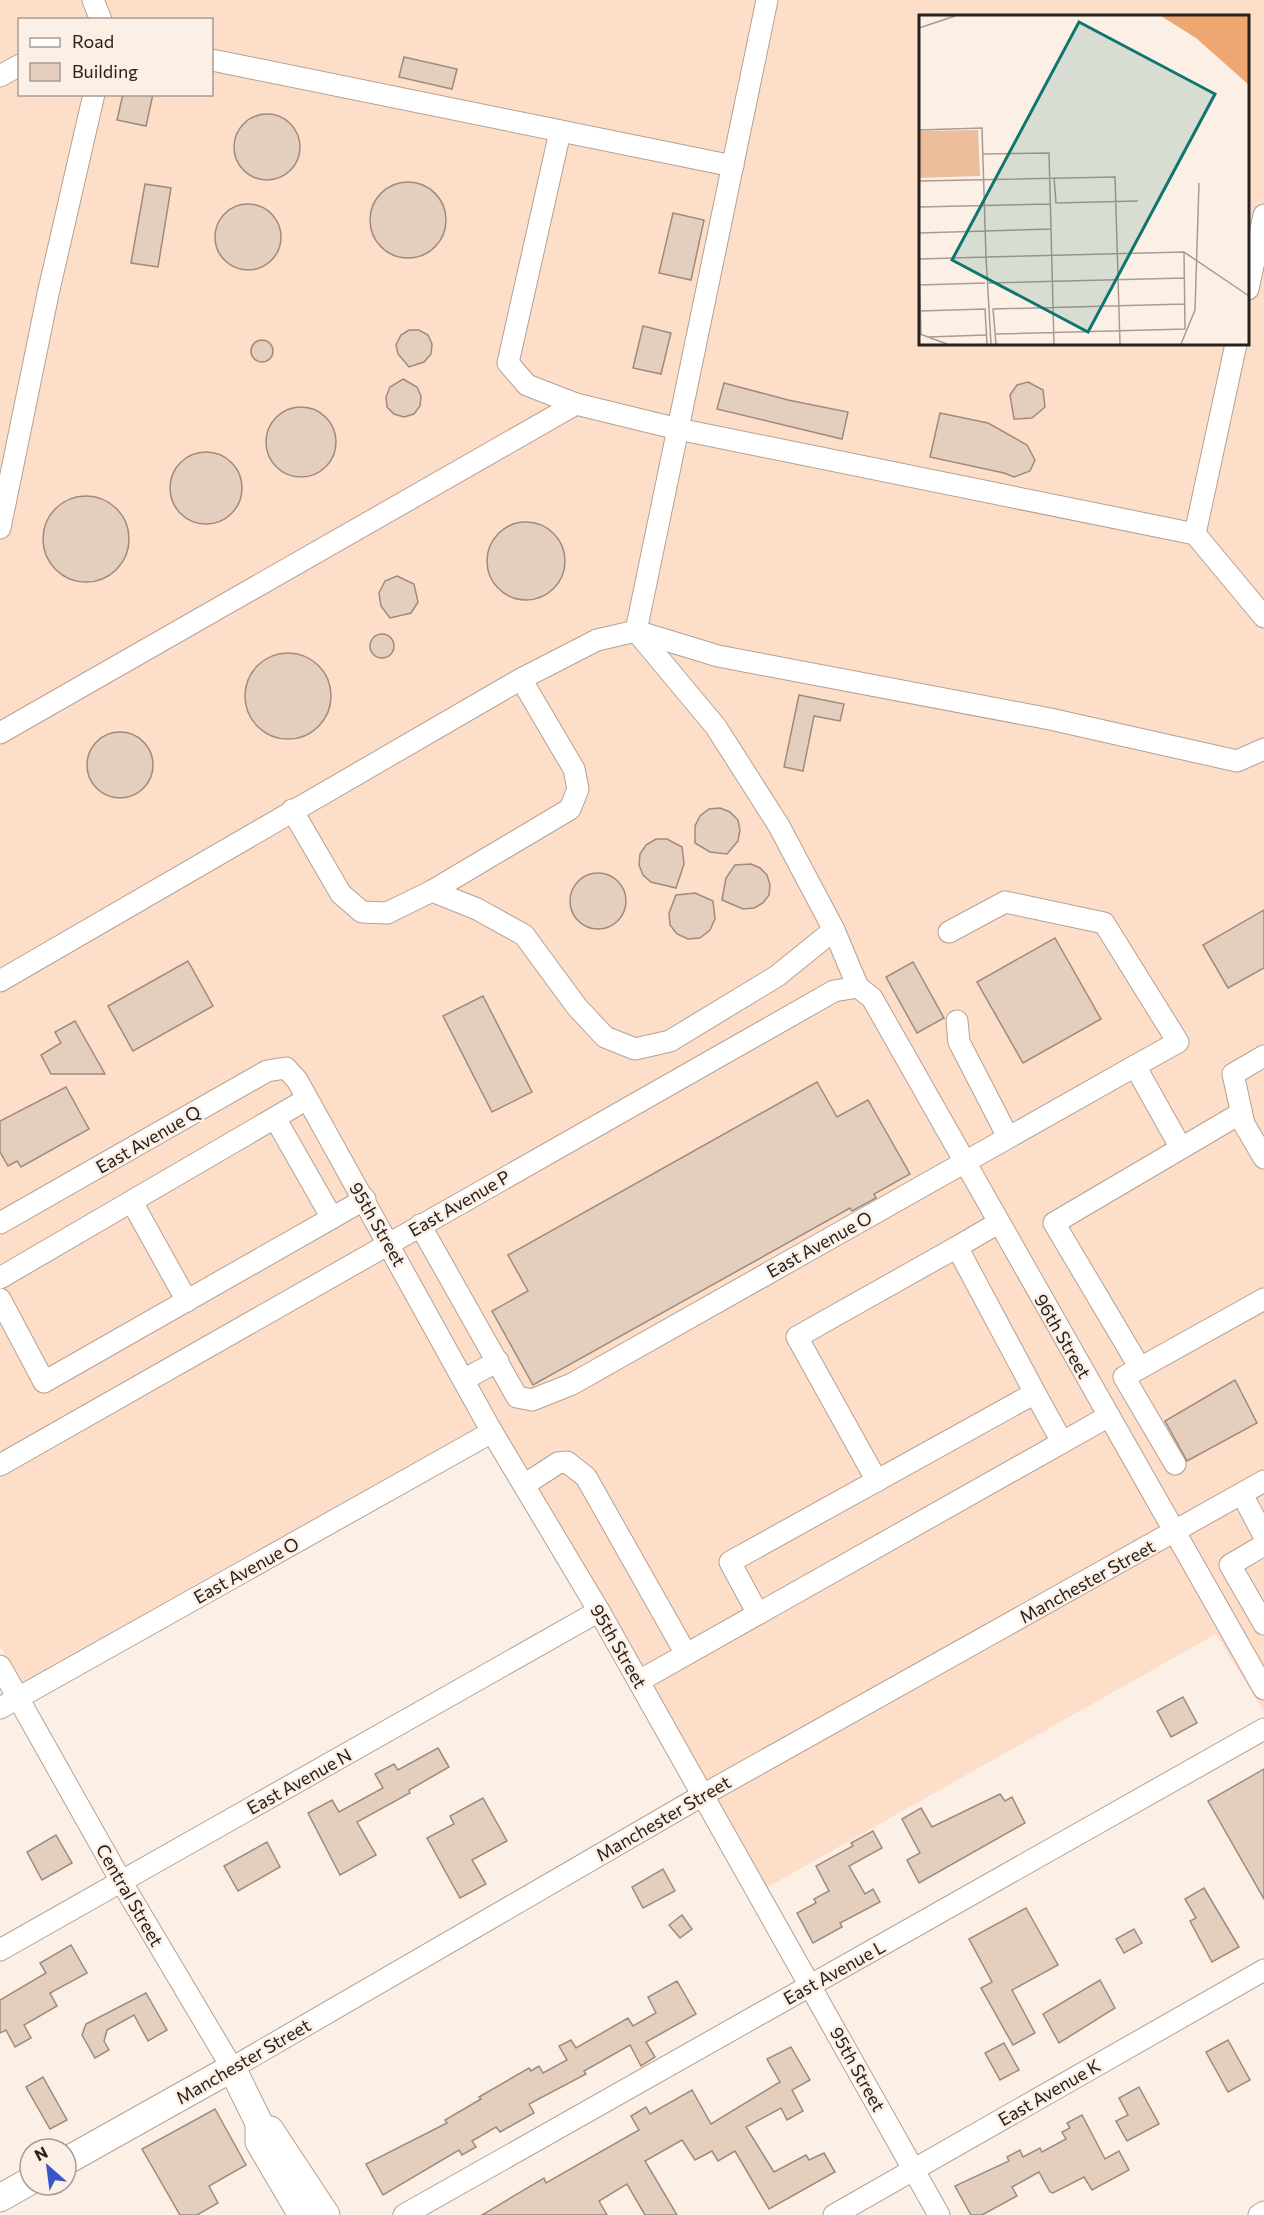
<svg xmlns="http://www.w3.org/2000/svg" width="1264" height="2215" font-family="Commissioner,sans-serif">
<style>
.built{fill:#fcdec9;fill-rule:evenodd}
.building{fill:#e4cebe;stroke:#9f8b7c;stroke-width:1.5}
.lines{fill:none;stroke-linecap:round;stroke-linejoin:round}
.minor-casing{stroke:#b6a192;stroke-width:23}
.major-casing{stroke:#b6a192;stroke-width:29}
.minor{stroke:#fff;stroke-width:21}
.major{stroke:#fff;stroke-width:27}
.labels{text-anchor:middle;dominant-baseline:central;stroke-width:5;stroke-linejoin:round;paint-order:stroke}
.street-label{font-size:18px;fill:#28201a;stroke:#fcefe5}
.inset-road{fill:none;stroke:#a79c94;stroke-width:1.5}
.view{fill:#0f766e;fill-opacity:0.15;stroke:#0f766e;stroke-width:3}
.inset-edge{fill:none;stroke:#28201a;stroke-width:3}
</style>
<rect width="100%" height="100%" fill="#fcefe5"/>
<!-- built -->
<path class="built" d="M0 0H1264V1712L1216 1634 752 1896 479 1426 20 1683 0 1646ZM920 16H1248V344H920ZM20 20H212V94H20Z"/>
<!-- building -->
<g class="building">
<path d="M404 57 457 69 452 89 399 77Z"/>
<path d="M123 94H153L146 126 117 120Z"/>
<circle cx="267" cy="147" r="33"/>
<circle cx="408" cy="220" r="38"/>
<path d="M145 184 171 188 158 267 131 263Z"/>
<circle cx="248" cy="237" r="33"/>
<path d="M673 213 704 220 691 280 659 273Z"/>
<path d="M643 326 671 333 661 374 633 368Z"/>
<path d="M409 330H419L428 335 432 344 431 354 424 362 409 367 398 354 396 345 401 335Z"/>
<circle cx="262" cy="351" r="11"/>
<path d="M403 379 417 387 421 396 420 406 414 414 404 417 394 414 387 407 386 397 390 387Z"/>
<path d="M1028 382 1043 390 1045 407 1032 418 1014 419 1010 395 1017 385Z"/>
<path d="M724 383 788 400 848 412 842 439 717 409Z"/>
<circle cx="301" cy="442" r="35"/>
<path d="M940 413 988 423 1027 445 1035 460 1030 471 1014 477 1004 473 930 457Z"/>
<circle cx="206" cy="488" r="36"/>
<circle cx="86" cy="539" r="43"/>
<circle cx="526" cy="561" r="39"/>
<path d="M397 576 414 584 418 602 411 613 390 618 381 606 379 593 385 581Z"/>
<circle cx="382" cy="646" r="12"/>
<circle cx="288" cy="696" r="43"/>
<path d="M799 695 844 704 840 721 814 716 803 771 784 767Z"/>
<circle cx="120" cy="765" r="33"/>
<path d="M720 808 730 812 738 820 740 830 738 841 727 854 710 852 695 843V826L700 816 709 809Z"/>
<path d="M656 839H667L682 847 684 864 676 888 651 882 643 875 639 865 640 854 646 845Z"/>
<path d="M751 864 760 868 767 875 770 885 769 895 763 903 754 908 743 909 722 900 726 878 735 865Z"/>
<circle cx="598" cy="901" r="28"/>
<path d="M695 893 713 901 715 919 710 930 700 938 688 939 677 934 670 925 669 913 676 895Z"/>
<path d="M1264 910V968L1228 988 1203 945Z"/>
<path d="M1055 938 1101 1019 1023 1063 977 982Z"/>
<path d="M188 961 213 1006 133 1051 108 1006Z"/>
<path d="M913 962 944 1018 917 1033 886 977Z"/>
<path d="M483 996 532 1092 492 1112 443 1016Z"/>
<path d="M75 1021 105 1074H51L41 1055 61 1043 55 1032Z"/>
<path d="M817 1082 837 1117 868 1100 910 1174 874 1194 876 1198 852 1211 850 1208 533 1385 492 1311 528 1291 508 1255Z"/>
<path d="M66 1087 89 1129 21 1167 17 1161 8 1166 0 1152V1121Z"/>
<path d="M1235 1380 1257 1423 1187 1461 1165 1421Z"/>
<path d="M1183 1697 1197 1723 1171 1737 1157 1711Z"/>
<path d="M438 1748 449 1767 409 1790 410 1793 357 1822 376 1855 340 1875 308 1813 332 1800 339 1812 383 1788 375 1774 394 1764 398 1770Z"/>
<path d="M1264 1769V1899L1208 1801Z"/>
<path d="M1000 1794 1005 1801 1012 1797 1025 1823 919 1883 907 1860 920 1853 902 1819 921 1808 932 1827Z"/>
<path d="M483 1798 507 1841 472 1860 486 1884 460 1898 427 1838 454 1824 450 1816Z"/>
<path d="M873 1831 882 1848 849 1866 865 1894 873 1889 880 1902 840 1923 842 1927 813 1943 797 1913 816 1903 814 1899 829 1891 816 1866 853 1846 851 1843Z"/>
<path d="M56 1835 72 1863 42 1880 27 1852Z"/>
<path d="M267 1842 280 1867 238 1891 224 1866Z"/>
<path d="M663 1869 675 1891 643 1908 632 1887Z"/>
<path d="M1204 1888 1239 1947 1212 1962 1190 1921 1196 1918 1185 1899Z"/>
<path d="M1026 1908 1058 1965 1012 1990 1035 2033 1013 2045 981 1988 992 1982 969 1939Z"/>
<path d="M682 1915 692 1929 680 1938 669 1925Z"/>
<path d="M1134 1929 1142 1943 1124 1953 1116 1939Z"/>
<path d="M71 1945 87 1973 50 1993 57 2006 24 2025 31 2038 15 2047 6 2030 0 2033V2000L46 1973 40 1963Z"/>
<path d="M1100 1980 1115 2008 1059 2043 1043 2014Z"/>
<path d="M677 1981 696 2014 646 2042 655 2057 641 2066 630 2045 584 2071 586 2074 529 2104 534 2113 500 2132 496 2127 472 2141 476 2147 462 2155 459 2150 383 2195 366 2164 447 2123 445 2120 481 2099 479 2097 529 2068 531 2071 539 2066 543 2073 567 2060 559 2046 571 2040 576 2048 628 2018 633 2026 656 2013 648 1997Z"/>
<path d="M146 1993 167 2030 148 2041 134 2015 107 2030 104 2041 109 2050 95 2058 82 2035 86 2024Z"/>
<path d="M1228 2040 1250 2080 1228 2092 1206 2052Z"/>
<path d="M1004 2043 1019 2070 1000 2080 985 2053Z"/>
<path d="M791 2047 810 2080 792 2090 803 2111 787 2120 781 2108 746 2127 774 2172 806 2155 809 2160 824 2153 835 2172 769 2209 735 2151 718 2161 712 2151 695 2160 682 2140 645 2161 677 2215H645L627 2184 599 2201 607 2215H482L544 2178 546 2183 639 2130 631 2116 646 2107 650 2114 692 2090 711 2124 780 2082 767 2059Z"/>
<path d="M43 2077 67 2120 50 2129 26 2087Z"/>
<path d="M1139 2087 1159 2124 1127 2141 1116 2121 1128 2115 1119 2098Z"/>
<path d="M215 2109 246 2165 209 2186 218 2203 197 2215H180L142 2149Z"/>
<path d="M1082 2115 1105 2159 1119 2151 1129 2170 1092 2190 1084 2177 1053 2193 1050 2192 1039 2172 1012 2187 1017 2196 982 2215H971L955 2186 1009 2161 1007 2157 1020 2150 1023 2157 1040 2148 1042 2152 1066 2139 1062 2132 1070 2128 1067 2123Z"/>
</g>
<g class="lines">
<!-- minor casing -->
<g class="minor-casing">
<g id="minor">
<path d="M93 0 101 20"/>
<path d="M212 60 733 166"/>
<path d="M0 76 20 65"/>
<path d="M560 132 508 363 527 385 576 404"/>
<path d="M1248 289 1264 215"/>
<path d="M1236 344 1195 534 1264 617"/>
<path d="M0 528 48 294 94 94"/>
<path d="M636 631 716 727 779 826 834 930 858 987 872 998 1264 1689"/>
<path d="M636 631 767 0"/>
<path d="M0 733 576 404 678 429 1195 534"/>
<path d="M292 810 341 894 362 912 387 913 432 891 477 909 524 935 577 1007 605 1037 635 1049 670 1041 777 976 834 930"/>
<path d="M432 891 570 809 578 789 574 769 521 679"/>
<path d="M949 932 1005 902 1104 923 1178 1042 1135 1066"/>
<path d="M0 981 521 679 597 640 636 631 718 656 1050 719 1237 761 1264 749"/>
<path d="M957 1021 959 1042 1008 1137"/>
<path d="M1264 1056 1233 1074 1244 1124 1264 1158"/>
<path d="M132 1202 187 1301"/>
<path d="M332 1218 365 1199"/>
<path d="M0 1223 267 1071 286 1068 297 1080 492 1432 599 1611 939 2215"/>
<path d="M420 1225 517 1397 532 1400 572 1384 1135 1066 1181 1148"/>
<path d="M957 1247 998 1223"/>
<path d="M0 1278 307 1099"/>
<path d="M0 1299 44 1382 332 1218 275 1118"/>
<path d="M1140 1368 1054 1223 1241 1113"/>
<path d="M465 1379 498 1361"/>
<path d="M1175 1464 1124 1377 1264 1299"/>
<path d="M0 1465 834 991 858 987"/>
<path d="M877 1481 797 1337 957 1247 1035 1393"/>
<path d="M524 1485 558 1463 567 1462 586 1477 686 1654"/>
<path d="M1242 1494 1264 1536"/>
<path d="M1264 1545 1230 1565 1264 1624"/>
<path d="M758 1614 730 1562 1035 1393 1062 1442"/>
<path d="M0 1666 121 1881 232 2068 703 1795 1264 1481"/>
<path d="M639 1681 1109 1416"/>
<path d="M0 1708 492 1432"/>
<path d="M0 1950 599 1611"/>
<path d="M404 2215 1264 1729"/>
<path d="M834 2215 1264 1970"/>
<path d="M1259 2215 1264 2212"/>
</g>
</g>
<!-- major casing -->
<g class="major-casing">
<g id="major">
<path d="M270 2130 326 2215"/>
<path d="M66 2161 232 2068 259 2123V2142L302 2215"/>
<path d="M0 2198 30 2181"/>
</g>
</g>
<!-- minor -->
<use href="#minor" class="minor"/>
<!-- major -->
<use href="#major" class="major"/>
</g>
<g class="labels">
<!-- street labels -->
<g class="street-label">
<text transform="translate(148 1139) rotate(-30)">East Avenue Q</text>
<text transform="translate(459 1203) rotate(-30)">East Avenue P</text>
<text transform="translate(378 1224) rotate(60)">95th Street</text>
<text transform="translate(819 1244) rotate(-29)">East Avenue O</text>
<text transform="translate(1063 1336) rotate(60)">96th Street</text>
<text transform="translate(246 1570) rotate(-29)">East Avenue O</text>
<text transform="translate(1087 1581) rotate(-29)">Manchester Street</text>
<text transform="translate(619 1646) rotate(60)">95th Street</text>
<text transform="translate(299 1781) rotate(-29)">East Avenue N</text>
<text transform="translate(663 1818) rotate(-30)">Manchester Street</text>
<text transform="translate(130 1895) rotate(60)">Central Street</text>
<text transform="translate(834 1972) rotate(-29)">East Avenue L</text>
<text transform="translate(243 2061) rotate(-30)">Manchester Street</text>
<text transform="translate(858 2069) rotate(61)">95th Street</text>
<text transform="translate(1049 2092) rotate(-30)">East Avenue K</text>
</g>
</g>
<!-- overview -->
<g transform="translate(919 15)">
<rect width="330" height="330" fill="#fcefe5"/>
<path d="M59 115 61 161 0 163V116Z" fill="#edbe9c"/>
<path d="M242 1H330V70L277 23Z" fill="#eea770"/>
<path class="inset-road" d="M0 13 36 1M0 115 63 113 67 242 265 237 330 281M63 139 130 138 135 329M135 162 137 188 219 186M0 166 196 162 201 329M0 192 131 189M0 218 132 214M0 244 67 242 72 329M0 248 2 319M69 268 265 263M0 270 66 268M0 296 66 294 68 329M1 319 28 329M77 319 266 314 265 237M9 322 67 320M77 329 74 294 266 289M262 329 276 295 280 168"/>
<path class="view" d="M160 7 296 79 169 317 33 245Z"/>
<rect width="330" height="330" class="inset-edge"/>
</g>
<!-- legend -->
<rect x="18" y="18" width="195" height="78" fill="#fcefe5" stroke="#a79c94" stroke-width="1.5"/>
<rect x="30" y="38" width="30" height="9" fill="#ffffff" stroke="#a79c94" stroke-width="1.5"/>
<text x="72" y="48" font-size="18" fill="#28201a">Road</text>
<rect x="30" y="63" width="30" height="18" fill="#e4cebe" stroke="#a79c94" stroke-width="1.5"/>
<text x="72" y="78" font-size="18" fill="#28201a">Building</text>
<!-- north arrow -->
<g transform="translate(48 2167) rotate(332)"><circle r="28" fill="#fcefe5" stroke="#a79c94" stroke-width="1.5"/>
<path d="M0-4.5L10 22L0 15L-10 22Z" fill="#3856c8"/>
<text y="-9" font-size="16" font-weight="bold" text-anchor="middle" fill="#28201a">N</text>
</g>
</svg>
